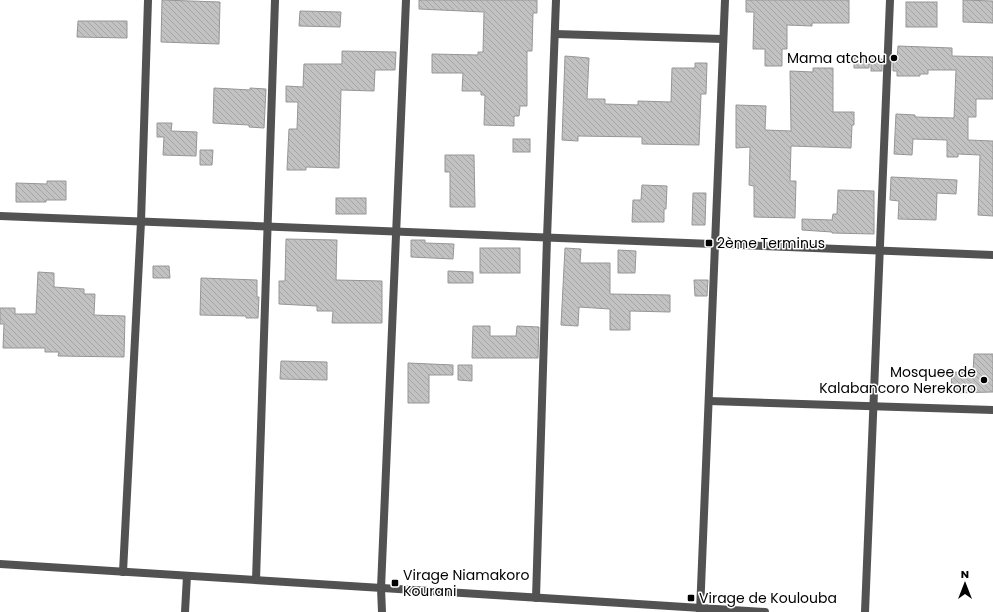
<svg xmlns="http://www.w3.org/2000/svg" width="993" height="612" font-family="Poppins,sans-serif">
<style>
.building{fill:url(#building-back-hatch);stroke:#969696}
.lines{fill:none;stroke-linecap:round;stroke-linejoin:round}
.minor{stroke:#525252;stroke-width:8}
.poi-dot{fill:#000;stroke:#fff;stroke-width:1.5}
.labels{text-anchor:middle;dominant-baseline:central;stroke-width:3;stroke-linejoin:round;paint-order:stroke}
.poi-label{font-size:14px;fill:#000;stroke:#fff;text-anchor:start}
</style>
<defs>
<pattern id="building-back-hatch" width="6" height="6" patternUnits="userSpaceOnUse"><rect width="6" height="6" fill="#c2c2c2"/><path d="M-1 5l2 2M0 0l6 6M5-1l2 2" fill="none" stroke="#a5a5a5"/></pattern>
</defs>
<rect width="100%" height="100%" fill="#fff"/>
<!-- building -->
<g class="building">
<path d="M162 0 220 2 219 44 161 42Z"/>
<path d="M419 0H537V13H533L532 51H527V106H520L519 116H514V126L484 125 485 95H481V91H462L463 73H432V54L478 55V52H483L484 12 419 9Z"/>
<path d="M746 0H849V23H812V26L787 25V49H782V66H765V49H753L754 12H746Z"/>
<path d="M963 0 993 1V23L963 22Z"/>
<rect x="906" y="2" width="31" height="25"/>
<path d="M300 11 341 12 340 27 299 26Z"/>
<path d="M78 21H127V38L77 37Z"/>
<path d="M898 46 952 48V56L993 57V99H976V117H968V140L993 141V216L978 215 980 155 958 154V157H947V140L913 139 912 155 894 154 896 114 915 115V117L954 118 956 70H928V74H920V76H897V71H893V59H897Z"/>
<path d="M342 51 396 52 395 70H375L374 91 341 90 339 168 306 167V170H287L289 129H297L298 102H286V86L303 87 304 64H342Z"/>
<path d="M565 56 589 58 587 99H605V104L638 105V101L671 102 672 68H695V63H707L706 94H701L699 145 642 144V137L578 136V141L562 140Z"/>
<path d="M854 57H870L869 68H854Z"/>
<rect x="871" y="59" width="11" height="12"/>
<path d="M813 68H833V112H854V125H852L851 148 791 146 790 181H796L795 218 754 217V186L749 185 750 147 736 148V105L766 106 765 130 791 131 790 71 813 72Z"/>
<path d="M214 88 250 90V88L266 89 264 128 249 127V125L213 123Z"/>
<path d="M157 123H172L171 131 197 132 196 156 163 155 164 137H157Z"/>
<rect x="513" y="139" width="17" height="13"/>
<path d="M200 150H213L212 165H200Z"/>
<path d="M445 155H474L475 207H450V172H445Z"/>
<path d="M891 177 957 180 956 194 937 193 936 220 898 219 899 201 890 200Z"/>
<path d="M47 181H66V200H46V202H16V183L47 184Z"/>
<path d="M642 185 667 186 666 209H664V222H632L633 200H641Z"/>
<path d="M838 190 874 191V234L832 233V232L802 230V219L832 220 833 214H837Z"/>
<path d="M693 193H706L705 225H692Z"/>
<rect x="336" y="198" width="30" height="16"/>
<path d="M286 239 337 240 336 280 382 281V323H332L333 311H317V306L279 304V281H285Z"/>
<path d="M411 240H425V243L454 244 453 259 411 257Z"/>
<rect x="480" y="248" width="40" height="25"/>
<path d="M565 248 581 249 580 263H610V294L670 295V312L630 311V330H610V309L579 307 578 326 561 325Z"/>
<path d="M618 250 636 251 635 273H618Z"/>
<path d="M153 266H169L170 278H153Z"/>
<path d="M448 271 473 272V283H448Z"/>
<path d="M38 272 54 273V287L84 289V294H95L94 315 125 316 124 357 58 356 59 352H45V348H3L4 324H0V308H15V314H36Z"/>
<path d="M201 278 257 280V297H259L258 318H246V316L200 315Z"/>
<path d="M694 280H708L707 296H695Z"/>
<path d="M473 326H490V336H516L517 326 539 327 538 358H472Z"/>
<path d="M974 354H993V392L952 393 951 372 973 373Z"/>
<path d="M281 361 327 362V380L280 379Z"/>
<path d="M408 363 453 365V375H429V403H408Z"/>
<path d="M458 365H472V381L458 380Z"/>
</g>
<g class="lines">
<!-- minor -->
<g class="minor">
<path d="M555 34 723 39"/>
<path d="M0 216 993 255"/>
<path d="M709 401 993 410"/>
<path d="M0 564 765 612"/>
<path d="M123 572 141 222 148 0"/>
<path d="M256 580 275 0"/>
<path d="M536 598 547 238 556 0"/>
<path d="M185 612 187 576"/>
<path d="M382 612 381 588 406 0"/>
<path d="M700 612 725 0"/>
<path d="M865 612 890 0"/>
</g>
</g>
<!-- markers -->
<g class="poi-dot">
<circle cx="894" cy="58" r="4"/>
<rect x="705" y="239" width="8" height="8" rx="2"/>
<circle cx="984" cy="380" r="4"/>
<rect x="391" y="579" width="8" height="8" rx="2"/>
<rect x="687" y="594" width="8" height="8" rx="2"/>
</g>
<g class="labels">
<!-- poi labels -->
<g class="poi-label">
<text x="886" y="58" text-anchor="end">Mama atchou</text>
<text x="717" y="243">2ème Terminus</text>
<text x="976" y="372" text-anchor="end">Mosquee de<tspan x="976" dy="16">Kalabancoro Nerekoro</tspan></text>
<text x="403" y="575">Virage Niamakoro<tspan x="403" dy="16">Kourani</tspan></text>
<text x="699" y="598">Virage de Koulouba</text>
</g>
</g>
<!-- north arrow -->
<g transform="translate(965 584)" stroke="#ffffff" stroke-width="3" paint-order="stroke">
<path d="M0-3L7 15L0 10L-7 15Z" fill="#000000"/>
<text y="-6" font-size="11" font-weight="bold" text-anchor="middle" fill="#000000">N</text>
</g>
</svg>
